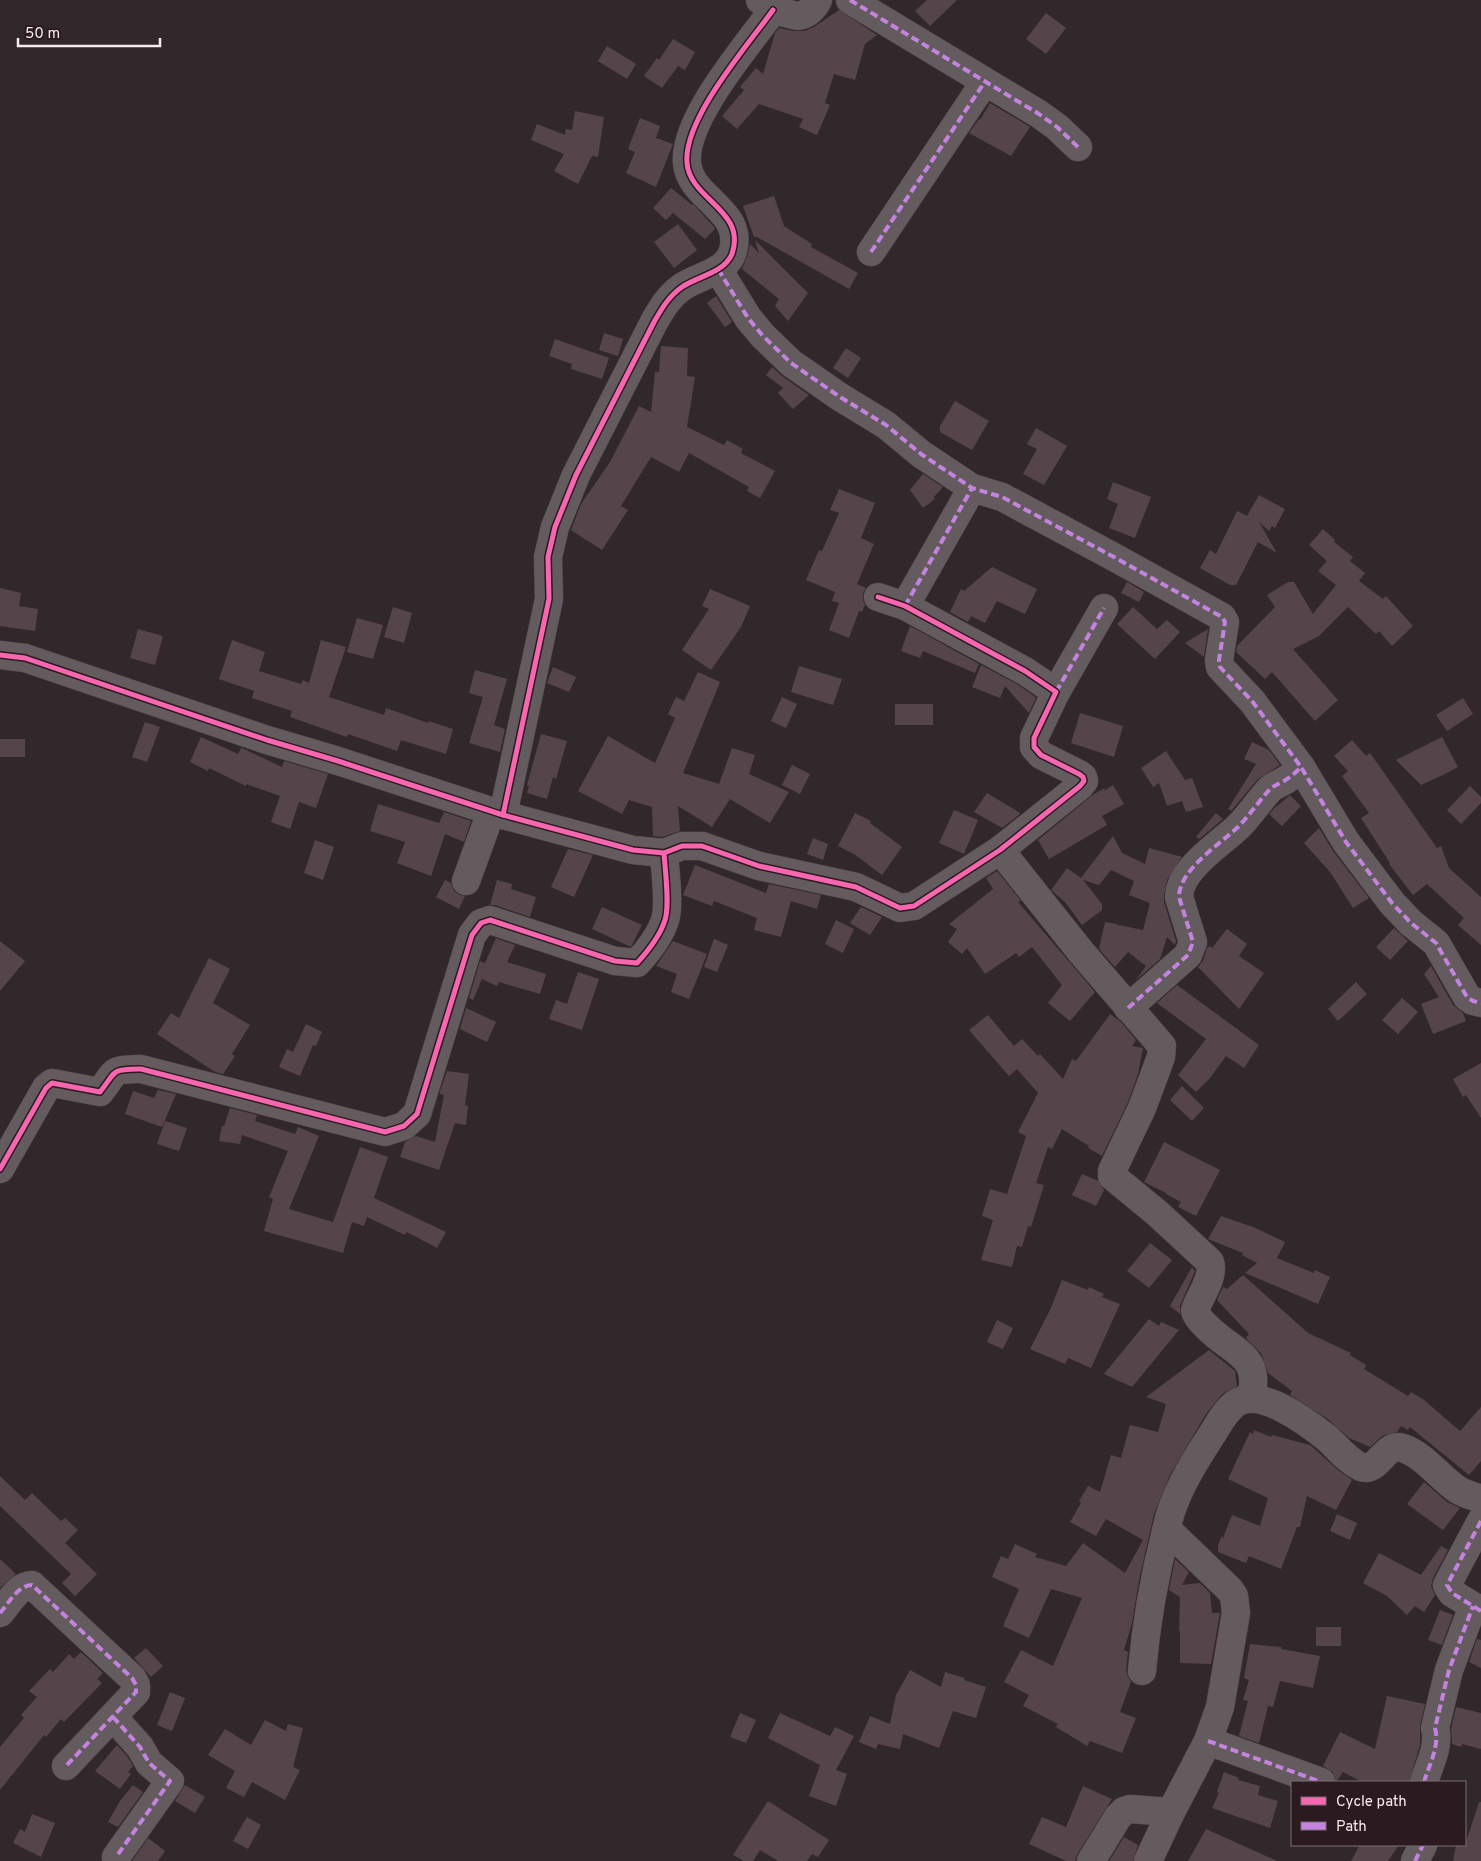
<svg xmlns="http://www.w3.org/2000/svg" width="1481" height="1861" font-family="Overpass,sans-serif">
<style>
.building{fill:#56444b}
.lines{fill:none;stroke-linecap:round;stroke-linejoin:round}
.minor-casing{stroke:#4d4549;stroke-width:29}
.minor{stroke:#635b5e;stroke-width:28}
.quiet{stroke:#c483df;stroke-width:4;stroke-dasharray:8 4;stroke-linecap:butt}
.cycleway-casing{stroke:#2b1b21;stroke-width:8}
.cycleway{stroke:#f766af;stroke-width:5}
</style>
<rect width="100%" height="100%" fill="#31282c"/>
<!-- building -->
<g class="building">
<path d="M927 0H957L930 26 915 11Z"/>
<path d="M839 10 877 35 865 44 855 80 834 74 825 103 830 105 817 135 799 127 803 119 759 104 737 129 722 116 744 90 740 87 756 68 763 74 775 33 779 28 794 31H805L814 27Z"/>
<path d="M1046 13 1066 28 1046 54 1026 39Z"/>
<path d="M673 39 695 52 685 70 678 66 662 88 644 76 657 58 659 60Z"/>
<path d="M607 46 636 64 627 79 598 61Z"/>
<path d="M990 103 1030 127 1011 156 969 133 979 119 980 120Z"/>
<path d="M575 111 604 117 598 157 592 156 578 184 554 171 564 154 531 140 537 124 565 135 566 129 572 130Z"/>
<path d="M640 118 660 126 656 138 673 144 656 187 626 173 635 152 628 149Z"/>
<path d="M671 188 692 205 693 204 714 227 715 229 705 239 673 213 666 220 653 208Z"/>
<path d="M774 196 784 226 812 244 811 247 858 273 849 289 757 237H754L743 206Z"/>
<path d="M678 224 697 250 674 268 654 242Z"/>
<path d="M755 240 808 293 788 321 775 306 779 299 742 269 747 257 750 244 759 253Z"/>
<path d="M716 296 732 322 725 327 707 303Z"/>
<path d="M604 333 623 339 618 356 599 350Z"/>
<path d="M555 339 609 358 602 379 571 369 572 364 549 356Z"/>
<path d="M661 346 688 348 687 376 695 377 687 427 724 445 727 440 743 449 741 453 775 471 760 498 747 491 749 487 689 453 679 472 651 457 621 506 628 510 602 550 571 530 581 504 610 462 639 406 651 412 655 372H659Z"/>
<path d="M846 348 861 358 848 378 833 368Z"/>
<path d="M772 367 782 376 809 395 793 409 778 393 783 388 766 375Z"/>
<path d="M955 401 989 421 972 450 940 432V426Z"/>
<path d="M1036 428 1067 446 1044 485 1023 474 1037 449 1027 444Z"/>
<path d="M923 474 943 487 934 497 935 499 923 508 910 490Z"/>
<path d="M1113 482 1151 497 1135 538 1109 528 1118 504 1107 499Z"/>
<path d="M839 489 875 503 861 538 874 544 857 584 866 588 863 593V600L865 605 862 612 859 611 849 638 829 630 839 603 832 601 835 592 806 580 819 550 822 551 839 513 830 510Z"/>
<path d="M1259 495 1285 509 1275 528 1272 526 1269 531 1259 522 1277 553 1258 542 1236 585H1230L1200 568 1210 550 1216 554 1237 511 1247 516Z"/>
<path d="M1323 529 1335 540 1334 542 1353 557 1350 561 1365 573 1359 581 1383 599 1386 596 1413 626 1392 646 1379 631 1376 634 1348 607 1319 636 1293 649 1338 700 1315 721 1272 672 1265 679 1236 652 1237 646 1275 607 1267 595 1288 582H1294L1313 614 1336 585 1318 571 1327 561 1309 545Z"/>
<path d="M992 567 1037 589 1025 614 997 601 985 623 971 616 968 622 950 612 961 589 964 591Z"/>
<path d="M1127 582 1144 592 1139 602 1121 593Z"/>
<path d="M0 588 21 593 19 606 38 609 35 631 0 626Z"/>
<path d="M710 589 750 606 741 627 711 670 682 650 709 609 702 606Z"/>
<path d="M393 607 412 613 404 643 384 637Z"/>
<path d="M1133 607 1157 629 1167 620 1180 632 1155 659 1117 624Z"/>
<path d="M357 618 383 625 373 659 347 652Z"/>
<path d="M910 626 979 664 975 673 923 651 920 658 901 651Z"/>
<path d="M138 629 163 636 155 665 130 658Z"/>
<path d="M1208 629 1204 657 1185 643Z"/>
<path d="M232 640 265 652 259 671 301 684 303 680 309 683 321 640 346 647 329 697 384 715 386 708 428 723 429 721 453 729 446 754 401 740 397 751 348 734 347 737 290 717 292 711 252 698 254 691 219 679Z"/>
<path d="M981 665 1017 684 1034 696 1036 698 1029 713 1005 686 1000 698 972 687Z"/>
<path d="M799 666 842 679 833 705 791 692Z"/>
<path d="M553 667 576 677 569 692 547 683Z"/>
<path d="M475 670 507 679 494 725 505 729 500 752 469 743 483 697 469 693Z"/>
<path d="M698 672 720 682 683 773 719 784 732 748 755 755 749 774 789 792 770 823 730 799 712 827 678 806 680 831 662 837 653 836 652 807 629 800 622 814 578 791 608 736 655 763 675 718 668 714 676 697 684 701Z"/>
<path d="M782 697 797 704 786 728 771 721Z"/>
<path d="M1463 698 1473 714 1447 731 1436 715Z"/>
<rect x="895" y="704" width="38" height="21"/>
<path d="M1080 713 1123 726 1114 757 1071 743Z"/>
<path d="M145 722 160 727 147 762 132 757Z"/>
<path d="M541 734 567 741 556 779 553 777 547 799 527 793 529 786 527 785Z"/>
<path d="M201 737 238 754 241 748 244 749 282 767 284 761 328 774 316 808 299 802 290 829 271 822 280 796 246 784V786L209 768 208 771 190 762Z"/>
<path d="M1442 737 1458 767 1445 774 1421 785 1396 760Z"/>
<rect x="0" y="739" width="25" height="18"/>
<path d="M1352 740 1366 756 1370 753 1437 848 1441 846 1449 868 1481 897V945L1458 925 1464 918 1427 884 1413 895 1389 864 1390 863 1361 818 1369 813 1342 776 1348 771 1334 756Z"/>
<path d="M1252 742 1269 750 1280 765 1258 779 1231 811 1228 809 1256 764 1244 759Z"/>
<path d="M1166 751 1185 780 1192 778 1203 807 1186 812 1182 801 1167 806 1159 783 1153 787 1141 768Z"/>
<path d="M792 765 810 774 800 794 782 785Z"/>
<path d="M1113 785 1124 804 1102 816 1107 825 1049 859 1038 840 1094 794 1105 788 1104 791Z"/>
<path d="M1470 786 1481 797V803L1461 824 1447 810Z"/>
<path d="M987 793 1020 813 1019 815 1002 828 974 812Z"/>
<path d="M1290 795 1301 806 1282 826 1269 814 1277 805 1276 807Z"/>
<path d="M378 804 439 823 444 812 471 821 464 842 445 834 431 876 397 863 405 842 370 831Z"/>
<path d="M954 810 978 820 964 854 939 843Z"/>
<path d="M855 813 871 821 870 823 902 847 882 875 854 854 838 846Z"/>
<path d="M1216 813 1223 819 1199 839 1196 837Z"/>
<path d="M1319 828 1333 851 1369 898 1353 908 1330 872 1304 843Z"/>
<path d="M1113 836 1122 853 1145 864 1149 848 1182 857 1167 880 1164 894V902L1176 941 1175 945 1167 937 1160 959 1136 980 1146 966 1128 952 1115 967 1099 949 1105 922 1117 924 1118 926 1119 925 1143 930 1150 903 1129 895 1134 881 1111 870 1099 885 1083 880 1102 904V910L1082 925 1065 902 1051 890 1067 868 1081 878Z"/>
<path d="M813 838 828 844 823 860 807 854Z"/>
<path d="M315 840 334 847 323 880 304 873Z"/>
<path d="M568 849 593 855 574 897 551 887Z"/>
<path d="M695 865 766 893 769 884 821 895 817 909 791 901 781 937 754 930 757 918 714 901 712 906 683 895Z"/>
<path d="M997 871 1021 901 1018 902 1095 992 1070 1021 1048 1003 1062 985 1032 947 1019 957 1016 953 985 974 967 948 962 954 948 942 957 929 949 924 993 889 986 878Z"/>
<path d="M445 880 451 883 454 891 460 895 465 896 459 909 436 897Z"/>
<path d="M497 880 512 884 511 889 536 897 530 917 495 905H490Z"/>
<path d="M602 907 642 925 631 947 592 929Z"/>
<path d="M861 907 882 917 870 935 850 923Z"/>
<path d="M836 920 854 929 843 953 825 944Z"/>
<path d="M1394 928 1408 941 1390 960 1376 947Z"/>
<path d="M1227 929 1247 944 1239 956 1264 973 1239 1009 1198 967 1203 961 1207 948 1210 946 1212 948Z"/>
<path d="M496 938 515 945 507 962 546 974 540 994 499 982 497 986 482 979 473 1000 469 998 480 961 485 963Z"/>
<path d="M714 939 728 945 717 972 704 967Z"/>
<path d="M0 941 25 961 0 991Z"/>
<path d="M673 941 707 954 689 999 671 992 677 974 656 966Z"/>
<path d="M209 958 230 969 213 1003 250 1025 232 1054 235 1056 223 1074 215 1072 157 1034 171 1013 179 1018Z"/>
<path d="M1431 966 1453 1005 1463 1013 1466 1021 1433 1034 1421 1004 1439 997 1424 974Z"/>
<path d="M578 972 599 979 582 1030 549 1019 556 1000 567 1004Z"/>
<path d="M1356 982 1367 994 1338 1021 1328 1009Z"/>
<path d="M1177 985 1259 1045 1244 1068 1226 1056 1210 1078 1196 1092 1178 1075 1206 1039 1157 1003Z"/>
<path d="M1402 998 1418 1012 1398 1034 1382 1020Z"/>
<path d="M466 1008 496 1022 487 1042 460 1029Z"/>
<path d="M1110 1014 1121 1022 1136 1040 1132 1046 1143 1048 1138 1074 1128 1102 1102 1156 1088 1148 1089 1146 1062 1129 1052 1149 1048 1147 1036 1183 1044 1185 1031 1227 1028 1226 1022 1247 1017 1246 1012 1267 981 1260 993 1220 982 1216 990 1189 1007 1194 1026 1136 1018 1132 1038 1093 1017 1069 1009 1076 969 1030 988 1015 1014 1046 1022 1039 1038 1056 1040 1054 1063 1079 1072 1059 1076 1061Z"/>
<path d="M306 1024 322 1032 316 1046 313 1045 300 1076 279 1067 287 1049 293 1052Z"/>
<path d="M1481 1063V1118L1466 1095 1463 1097 1453 1079Z"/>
<path d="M447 1071 469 1074 465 1105 468 1106 466 1125 455 1123 439 1170 400 1157 405 1142 416 1136 435 1142 444 1095 440 1094V1091Z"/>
<path d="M1182 1086 1204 1108 1192 1121 1170 1100Z"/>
<path d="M158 1090 176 1094 162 1127 125 1114 133 1091 154 1098Z"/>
<path d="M230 1108 257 1115 255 1121 295 1134 298 1127 319 1136 289 1209 333 1222 360 1147 388 1157 374 1198 446 1232 437 1248 407 1232 405 1235 367 1217 364 1226 352 1222 343 1253 264 1231 273 1199 269 1197 288 1151 242 1135 240 1144 219 1141 222 1126H224Z"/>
<path d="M165 1121 187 1128 179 1151 157 1144Z"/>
<path d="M1164 1142 1220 1170 1196 1216 1178 1207 1181 1202 1166 1194V1193L1144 1182Z"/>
<path d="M1082 1174 1098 1181 1104 1190 1096 1206 1072 1195Z"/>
<path d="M1221 1216 1253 1227 1285 1242 1277 1258 1314 1273 1315 1270 1330 1277 1318 1304 1245 1273 1257 1263 1242 1255 1243 1253 1208 1239Z"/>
<path d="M1150 1243 1172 1260 1149 1288 1127 1271Z"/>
<path d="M1192 1267 1195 1271 1180 1306V1314L1170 1306Z"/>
<path d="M1243 1275 1308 1333 1351 1353 1350 1355 1366 1365 1364 1369 1408 1396 1411 1392 1424 1400 1460 1431 1481 1407V1461L1469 1475 1410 1427 1408 1430 1401 1426 1397 1432 1382 1436 1370 1447 1349 1438 1328 1419 1290 1395 1292 1391 1268 1373 1261 1353 1246 1338 1249 1334 1217 1300 1223 1287 1227 1289Z"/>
<path d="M1062 1280 1088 1290 1089 1287 1104 1294 1102 1297 1120 1304 1091 1368 1068 1358 1065 1364 1030 1349 1050 1310Z"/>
<path d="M1149 1319 1159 1326 1161 1322 1179 1330 1132 1387 1104 1374Z"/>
<path d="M997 1320 1013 1328 1003 1349 987 1342Z"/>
<path d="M1209 1350 1235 1371 1237 1386 1222 1394 1206 1414 1170 1475 1154 1514 1139 1580 1132 1623 1124 1650 1128 1652 1126 1670 1128 1677 1131 1682 1120 1712 1136 1718 1122 1753 1090 1741 1087 1746 1056 1727 1058 1724 1023 1706 1029 1695 1004 1682 1021 1650 1053 1666 1082 1598 1051 1589 1029 1638 1003 1626 1019 1589 992 1577 1001 1556 1008 1559 1015 1544 1037 1554 1035 1557 1066 1566 1083 1543 1125 1573 1143 1540 1106 1519 1096 1536 1070 1522 1081 1503 1079 1501 1088 1486 1100 1492 1111 1455 1121 1458 1130 1425 1158 1432 1166 1404 1146 1397Z"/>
<path d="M1254 1430 1271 1437 1272 1435 1310 1445 1338 1470 1352 1480 1336 1510 1307 1496 1300 1527H1297L1281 1569 1249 1556 1246 1563 1218 1552V1546L1221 1537 1223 1538 1232 1515 1260 1526 1268 1498 1228 1479 1250 1432 1253 1434Z"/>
<path d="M0 1476 25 1500 32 1493 61 1521 65 1518 78 1530 65 1543 97 1574 75 1596 62 1583 71 1574 0 1506Z"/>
<path d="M1424 1482 1447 1502 1460 1508 1443 1530 1407 1504Z"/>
<path d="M1337 1514 1357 1523 1350 1540 1330 1531Z"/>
<path d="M1441 1546 1448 1550 1433 1578 1431 1586 1435 1595 1424 1612 1415 1606 1407 1615 1387 1596 1363 1583 1379 1553 1421 1575Z"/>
<path d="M0 1559 16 1574 0 1588Z"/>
<path d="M1175 1559 1189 1572 1182 1585 1200 1583 1210 1593 1212 1613H1220L1211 1664 1180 1663V1631H1179L1180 1597 1169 1590Z"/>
<path d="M1440 1610 1453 1615 1442 1645 1428 1640Z"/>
<rect x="1316" y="1627" width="25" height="19"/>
<path d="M1477 1639 1481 1640V1668L1469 1662Z"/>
<path d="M1250 1644 1281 1647V1649L1320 1656 1313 1688 1280 1681 1273 1707 1268 1706 1259 1743 1239 1736 1248 1701 1243 1700 1249 1680 1244 1678Z"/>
<path d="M146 1648 163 1666 151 1677 134 1658Z"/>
<path d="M81 1652 103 1673 97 1679 102 1683 64 1722 61 1719 46 1737 44 1735 0 1790V1747L24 1718 21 1715 37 1697 29 1691 50 1669 53 1672 69 1654 74 1659Z"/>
<path d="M910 1670 941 1687 945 1672 965 1678 964 1680 986 1687 976 1718 953 1711 939 1748 903 1734 900 1749 878 1744 876 1749 859 1742 870 1716 890 1724 896 1695Z"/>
<path d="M170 1692 185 1698 172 1731 157 1725Z"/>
<path d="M1387 1696 1425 1704 1420 1725V1745L1409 1782H1362L1343 1772 1336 1782 1333 1772 1323 1766 1340 1732 1375 1749Z"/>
<path d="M1456 1707 1481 1713V1749L1462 1744 1461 1747 1452 1744 1451 1729Z"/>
<path d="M740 1713 756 1720 746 1743 730 1737Z"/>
<path d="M780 1713 830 1736 835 1727 854 1736 836 1770 847 1774 836 1806 809 1796 820 1765 768 1738Z"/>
<path d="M265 1720 286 1731 288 1724 303 1728 293 1767 300 1770 285 1800 252 1782 244 1797 226 1788 235 1771 208 1755 225 1729 251 1745Z"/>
<path d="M117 1745 127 1756 133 1766 128 1772 131 1774 120 1789 95 1771Z"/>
<path d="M1224 1772 1239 1778 1238 1780 1260 1786 1258 1795 1278 1801 1270 1828 1212 1808 1219 1793 1217 1792Z"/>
<path d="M133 1785 143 1792 118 1827 108 1822 120 1801Z"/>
<path d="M185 1785 205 1797 195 1813 175 1801Z"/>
<path d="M1083 1786 1112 1799 1078 1853 1075 1861H1066L1029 1844 1042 1817 1066 1827Z"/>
<path d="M768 1801 829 1840 818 1857 812 1854 807 1861H778L760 1850 753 1861H744L733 1855Z"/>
<path d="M1479 1802H1481V1861H1453L1456 1845 1463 1847 1465 1845Z"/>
<path d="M32 1814 55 1823 41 1857 13 1843 20 1829 25 1832Z"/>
<path d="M247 1817 261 1825 248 1849 233 1841Z"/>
<path d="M1206 1829 1277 1861H1188Z"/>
<path d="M1124 1837 1138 1845 1133 1861H1109Z"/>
<path d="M148 1838 165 1851 158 1861H132Z"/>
<path d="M1360 1845H1399L1388 1861H1351Z"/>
</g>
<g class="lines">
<!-- minor casing -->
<g class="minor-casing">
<g id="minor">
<path d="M760 0 773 10 797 16C806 16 814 8 818 0"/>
<path d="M850 0 1039 114 1057 127 1078 147"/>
<path d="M871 252 984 83"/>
<path d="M718 269 748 318 763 336 791 363 840 397 886 425 921 454 972 488 1002 497 1112 556 1222 617 1225 622 1219 660 1220 667 1252 701 1301 767"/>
<path d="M905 606 972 488"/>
<path d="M0 655 25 658 267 740 338 761 503 815 633 850 664 853 682 846H702L759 866 856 887 900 908 914 906 1000 850 1080 786 1084 781 1083 777 1079 774 1041 755 1034 747V738L1056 692 1025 671 905 606 878 597"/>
<path d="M1056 692 1104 608"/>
<path d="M503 815 549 599 548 557 555 527 576 475 654 322C662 308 669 296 682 287 698 276 724 273 732 254 747 210 690 200 687 163 683 119 748 45 773 10"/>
<path d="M1000 850 1081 952 1162 1046 1161 1057 1142 1108 1112 1171V1176L1157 1213 1210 1262C1215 1278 1199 1296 1195 1311 1197 1318 1202 1322 1207 1327 1232 1353 1262 1354 1251 1398"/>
<path d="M466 881 491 812"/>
<path d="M1128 1008 1188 955 1193 942 1179 897C1179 869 1222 843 1240 825 1251 813 1260 800 1270 789 1276 784 1284 782 1290 777 1294 774 1298 770 1301 767L1346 842 1392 903 1411 923 1436 943 1467 997 1473 1001 1481 1003"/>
<path d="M0 1169 46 1088 52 1083 100 1092C118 1069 110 1070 141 1069L385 1132 404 1126 417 1114 472 935 481 923 490 920 615 961 637 963C648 951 660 936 665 920 670 905 665 870 664 853"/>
<path d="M1481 1521 1447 1585 1452 1593 1481 1611"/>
<path d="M0 1613C9 1603 18 1585 32 1585L132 1678 136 1685V1692L66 1766"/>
<path d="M1142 1671C1146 1624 1154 1578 1166 1531"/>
<path d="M113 1717 140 1747 149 1763 170 1781 116 1857"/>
<path d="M1208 1741 1321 1782"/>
<path d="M1424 1782C1429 1765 1440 1746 1435 1728L1449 1670 1473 1606"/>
<path d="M1091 1861 1118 1817 1124 1811 1130 1809 1171 1812 1208 1741 1220 1707 1236 1613 1234 1596 1230 1590 1172 1534 1166 1531C1172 1498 1192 1465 1211 1436 1218 1425 1225 1411 1236 1403 1261 1387 1308 1423 1327 1438 1338 1448 1348 1461 1361 1467 1378 1474 1385 1441 1403 1448 1423 1455 1438 1475 1454 1487 1462 1494 1471 1495 1481 1499"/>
<path d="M1148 1861 1171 1812"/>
<path d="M1415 1861 1423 1845"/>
</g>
</g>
<!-- minor -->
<use href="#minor" class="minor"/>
<!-- quiet -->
<g class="quiet">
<path d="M850 0 1039 114 1057 127 1078 147"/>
<path d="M871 252 984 83"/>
<path d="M718 269 748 318 763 336 791 363 840 397 886 425 921 454 972 488 1002 497 1112 556 1222 617 1225 622 1219 660 1220 667 1252 701 1301 767"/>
<path d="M905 606 972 488"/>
<path d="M1056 692 1104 608"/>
<path d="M1128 1008 1188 955 1193 942 1179 897C1179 869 1222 843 1240 825 1251 813 1260 800 1270 789 1276 784 1284 782 1290 777 1294 774 1298 770 1301 767L1346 842 1392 903 1411 923 1436 943 1467 997 1473 1001 1481 1003"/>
<path d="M1481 1521 1447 1585 1452 1593 1481 1611"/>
<path d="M0 1613C9 1603 18 1585 32 1585L132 1678 136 1685V1692L66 1766"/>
<path d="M113 1717 140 1747 149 1763 170 1781 116 1857"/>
<path d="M1208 1741 1321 1782"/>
<path d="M1424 1782C1429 1765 1440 1746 1435 1728L1449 1670 1473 1606"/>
<path d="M1415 1861 1423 1845"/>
</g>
<!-- cycleway casing -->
<g class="cycleway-casing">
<g id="cycleway">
<path d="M0 655 25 658 267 740 338 761 503 815 633 850 664 853 682 846H702L759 866 856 887 900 908 914 906 1000 850 1080 786 1084 781 1083 777 1079 774 1041 755 1034 747V738L1056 692 1025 671 905 606 878 597"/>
<path d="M503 815 549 599 548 557 555 527 576 475 654 322C662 308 669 296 682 287 698 276 724 273 732 254 747 210 690 200 687 163 683 119 748 45 773 10"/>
<path d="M0 1169 46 1088 52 1083 100 1092C118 1069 110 1070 141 1069L385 1132 404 1126 417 1114 472 935 481 923 490 920 615 961 637 963C648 951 660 936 665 920 670 905 665 870 664 853"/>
</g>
</g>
<!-- cycleway -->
<use href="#cycleway" class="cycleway"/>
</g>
<!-- legend -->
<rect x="1291" y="1781" width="175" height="65" fill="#2b1b21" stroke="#7d6e73"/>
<rect x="1301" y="1797" width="25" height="8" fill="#f766af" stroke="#7d6e73"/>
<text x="1336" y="1806" font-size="15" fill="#f7ebef">Cycle path</text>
<rect x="1301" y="1822" width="25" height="8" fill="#c483df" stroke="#7d6e73"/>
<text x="1336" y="1831" font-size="15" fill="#f7ebef">Path</text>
<!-- scale -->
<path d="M18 38v8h142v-8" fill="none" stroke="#f7ebef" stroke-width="2.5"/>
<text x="25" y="38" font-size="15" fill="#f7ebef" stroke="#2b1b21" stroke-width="4" paint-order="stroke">50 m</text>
</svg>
